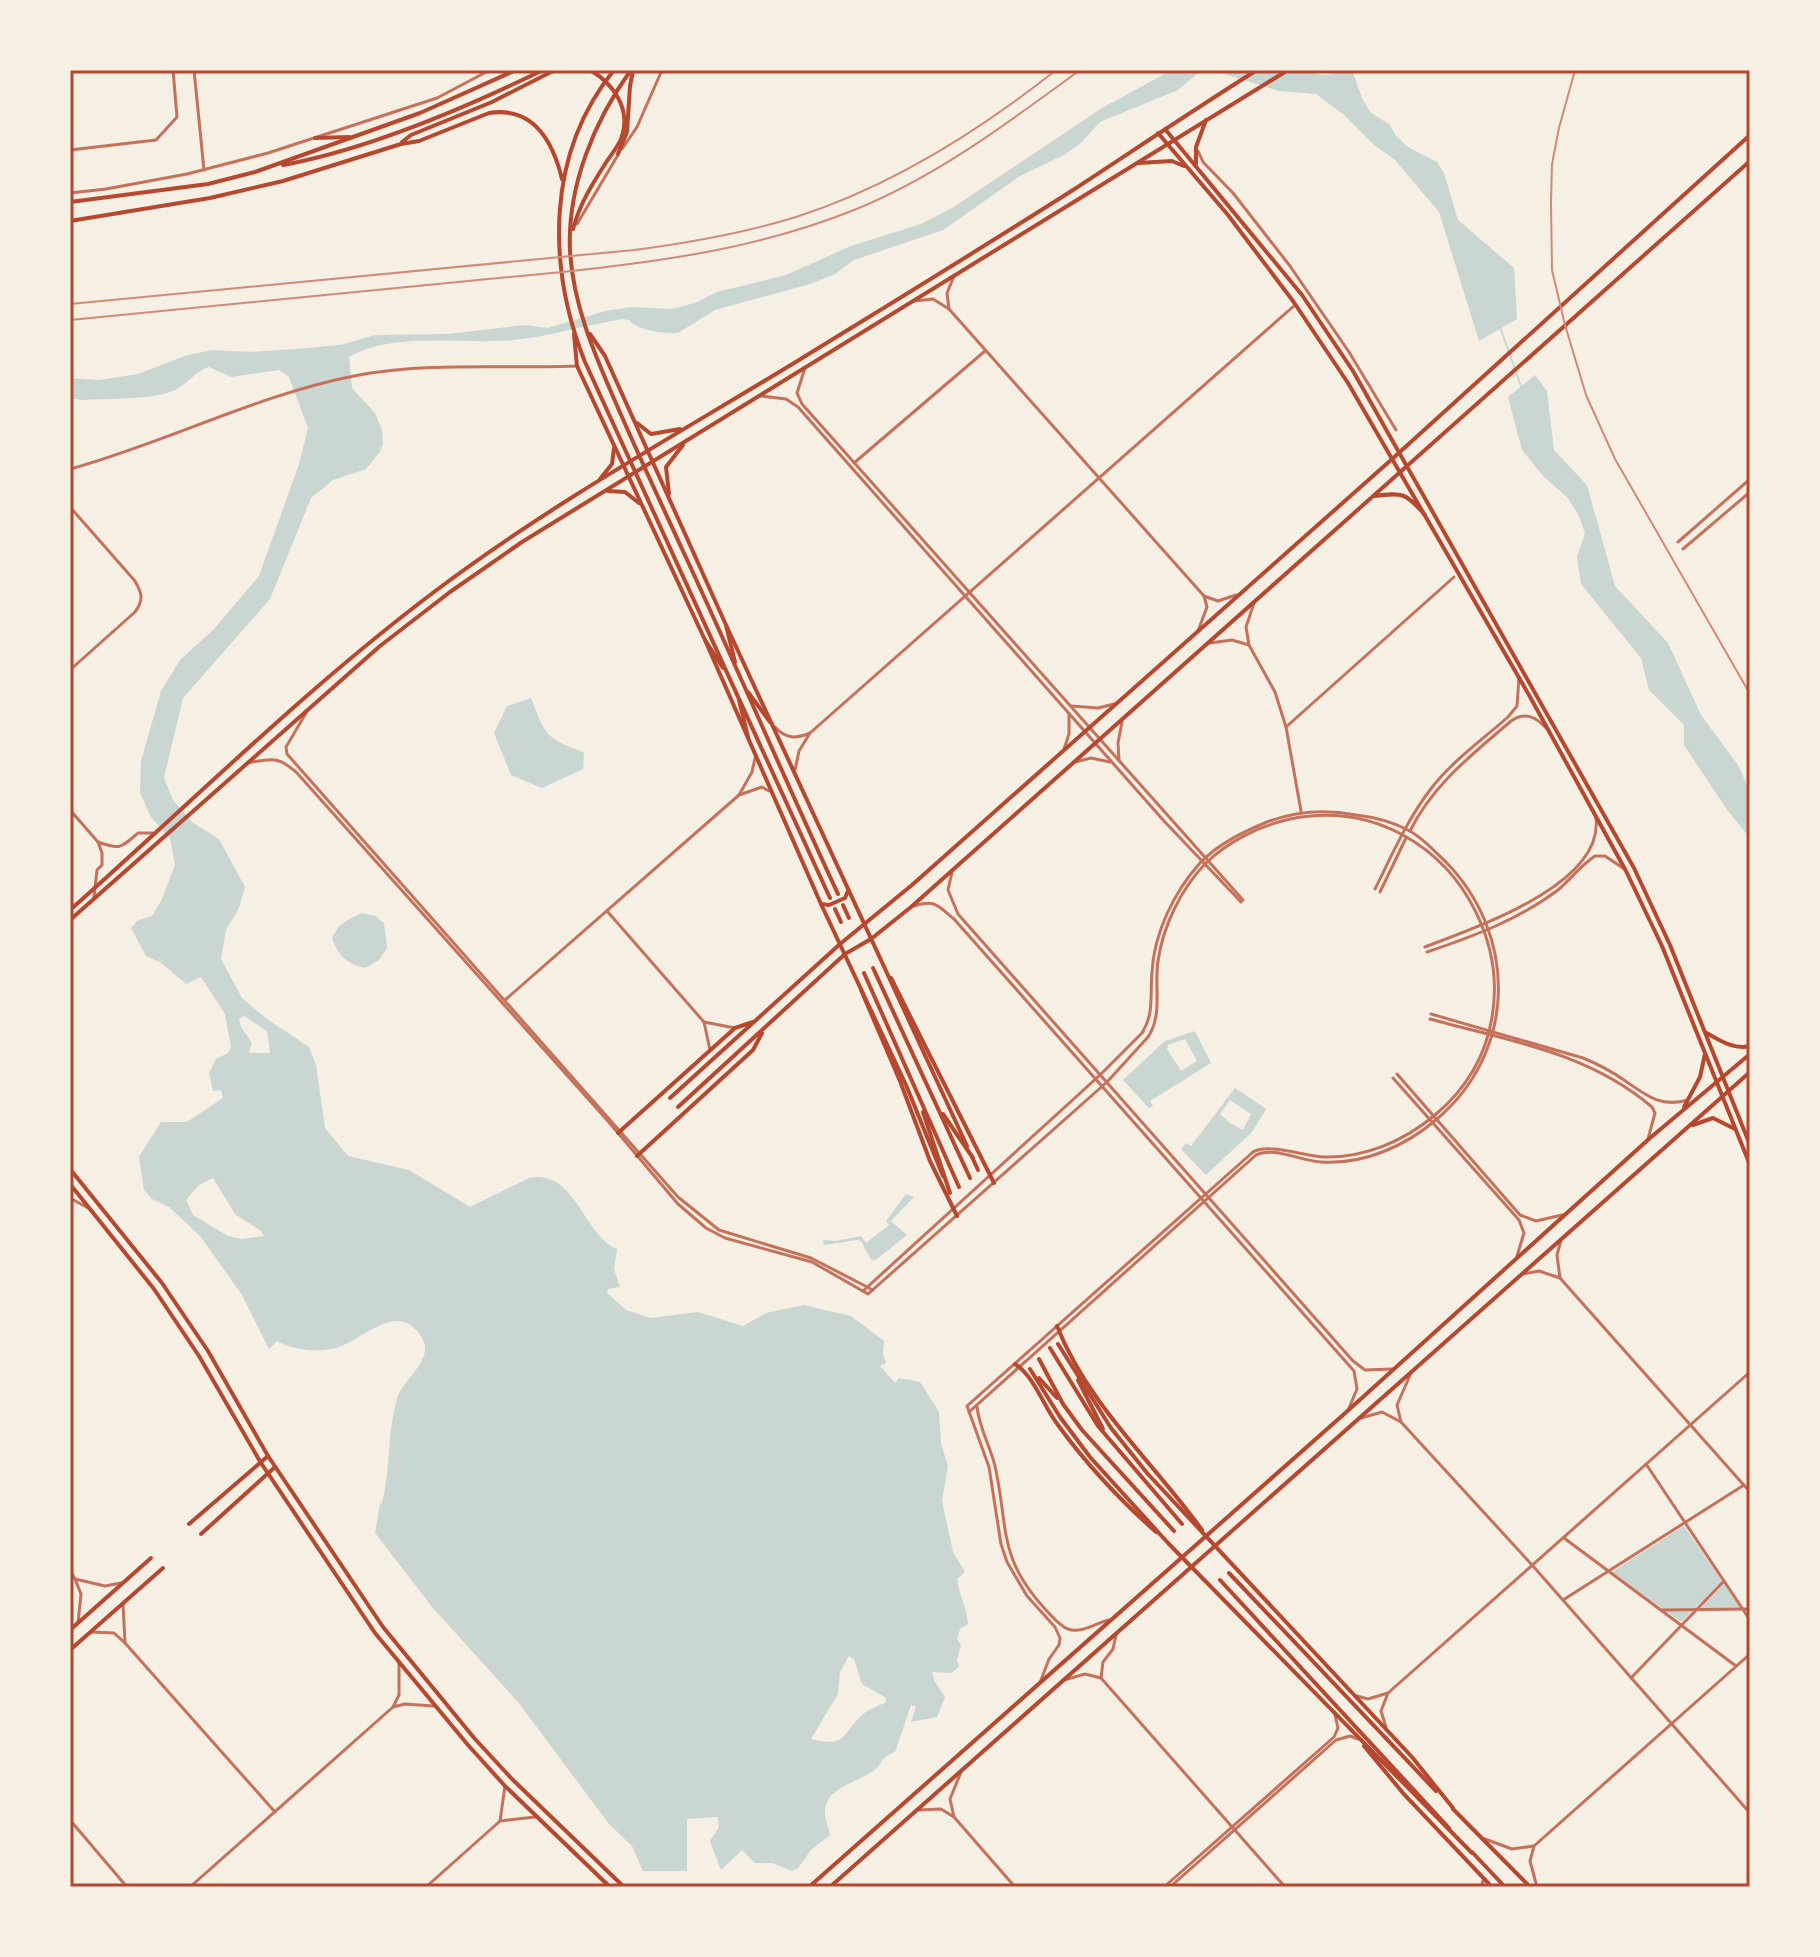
<svg xmlns="http://www.w3.org/2000/svg" width="1820" height="1957" font-family="'DejaVu Sans',sans-serif">
<style>
.water{fill:#c9d6d2;fill-rule:evenodd}
.lines{fill:none;stroke-linecap:round;stroke-linejoin:round}
.stream{stroke:#c9d6d2;stroke-width:2}
.minor{stroke:#c5725c;stroke-width:3}
.tertiary{stroke:#c5725c;stroke-width:3}
.secondary{stroke:#b5482f;stroke-width:4}
.primary{stroke:#b5482f;stroke-width:4}
.trunk{stroke:#b5482f;stroke-width:4}
.rail{stroke:#cf8b77;stroke-width:2}
.neatline{fill:none;stroke:#b5482f;stroke-width:3}
</style>
<rect width="100%" height="100%" fill="#f6efe4"/>
<!-- water -->
<g class="water">
<path d="M1172 70H1202L1178 90 1100 122 1081 143 1064 155 1020 176 943 230 854 260 835 274 810 284 715 310 678 333C667 334 645 331 635 325 623 317 637 322 623 319 586 325 551 336 514 340 463 345 394 331 349 357L352 388 375 413 382 430 383 444 380 452 366 469 333 480 311 498 270 599 183 698 164 778 173 800 193 823 219 839 245 887 239 908 226 930 221 959 242 998 267 1019 309 1047 316 1065 325 1128 348 1156 409 1170 470 1207 529 1178C575 1168 583 1235 617 1249L614 1269 620 1287 608 1289 607 1293 626 1310 651 1318 698 1312 743 1326 766 1313 804 1305 851 1316 884 1341 883 1354 886 1363 880 1366 895 1383 899 1378 920 1382 939 1412 941 1443 948 1466 942 1501 953 1552 965 1572 957 1579C959 1595 967 1607 968 1624L960 1629 957 1639 961 1645 957 1660 959 1666 952 1673 932 1672 935 1682 945 1697 937 1717 911 1722 916 1707 911 1705 895 1752C879 1759 885 1760 876 1769 859 1783 823 1786 825 1815 826 1822 829 1829 830 1835L811 1850 798 1868 792 1871 772 1863H755L742 1850 721 1870 710 1841 719 1827 718 1817 687 1819V1871H643L632 1846 609 1824 518 1702 433 1608 375 1533 380 1504 382 1503C391 1469 387 1432 397 1399 402 1382 422 1369 425 1351 426 1342 421 1335 415 1329 391 1304 357 1346 331 1349 315 1352 291 1350 277 1341L269 1349 242 1295 201 1237 169 1207 152 1199 144 1190 139 1157 161 1122H187L223 1098 221 1090 213 1091 209 1073 216 1059 228 1053 231 1047 225 1014 201 977 186 984 160 962 146 956 131 928 137 921 152 916 162 899 175 865 170 838 151 817 140 793 141 761 161 691 180 660 213 630 259 576 299 464 308 428 289 377 279 370 231 377 209 367C196 371 189 382 177 389 155 401 107 398 81 400L70 398V378L99 380 138 374 188 355 212 350 249 352 294 349 340 345 375 335 448 334 525 325 548 328 605 311 632 307 671 309 695 303 717 292 786 275 851 246 921 224 954 207 1102 108ZM244 1016 267 1031 270 1053H249L252 1043 241 1027 239 1019ZM213 1178 235 1214 261 1231 264 1236 242 1239 228 1236 193 1215 186 1200 199 1185ZM849 1656 854 1659 862 1684 885 1697 886 1702C879 1706 869 1709 863 1714 841 1734 848 1748 811 1739L838 1694 840 1672Z"/>
<path d="M1211 70H1305L1322 75 1334 74 1340 70H1352L1362 98 1370 112 1390 125 1396 136 1408 147 1437 162 1444 173 1458 220 1514 268 1517 319 1479 341 1439 212 1395 160 1373 144 1344 115 1316 94 1279 91Z"/>
<path d="M1535 375 1547 391 1554 450 1587 485 1615 586 1668 643 1701 715 1738 765 1750 791V838L1728 811 1684 745V725L1649 690 1641 658 1581 584 1577 557 1585 533 1578 514 1567 497 1544 477 1522 450 1508 397Z"/>
<path d="M531 698C545 735 546 739 584 752L583 769 542 788 511 775 494 733 507 706Z"/>
<path d="M362 913 375 916 384 923 387 948 380 959 365 968C346 963 339 957 332 938 338 924 348 919 362 913Z"/>
<path d="M1195 1031 1211 1063 1150 1101 1153 1106 1149 1108 1123 1080 1165 1041ZM1185 1039 1197 1061 1181 1071 1167 1049 1168 1045Z"/>
<path d="M1235 1088 1266 1109 1252 1132 1206 1175 1181 1149 1186 1143 1191 1146ZM1230 1100 1251 1114 1243 1130 1230 1123 1220 1114Z"/>
<path d="M906 1194 914 1197 891 1221 907 1235 877 1259 872 1261 861 1241 857 1240 824 1245 823 1240 836 1241 861 1236 866 1243 889 1225 886 1221Z"/>
<path d="M1684 1526 1722 1581 1681 1622 1612 1572Z"/>
<path d="M1724 1584 1741 1609H1700Z"/>
</g>
<g class="lines">
<!-- stream -->
<path class="stream" d="M1500 327 1522 389"/>
<!-- minor -->
<g class="minor">
<path d="M70 150 156 140 177 117 173 70"/>
<path d="M914 301 933 299 949 309 947 293 954 276"/>
<path d="M949 309 1204 596"/>
<path d="M805 368 797 393 802 404 1243 900"/>
<path d="M761 396 786 399 798 407 1164 821 1241 902"/>
<path d="M854 463 985 351"/>
<path d="M1198 631 1207 607 1204 596 1218 601 1236 595"/>
<path d="M1210 643 1232 640 1249 645 1246 627 1254 603"/>
<path d="M1249 645 1275 692 1286 727 1301 811"/>
<path d="M1071 706 1098 708 1114 704"/>
<path d="M775 727C786 739 796 739 810 733L799 751 795 770"/>
<path d="M1286 727 1454 577"/>
<path d="M810 733 1295 305"/>
<path d="M1064 749 1069 734V714"/>
<path d="M1119 761 1118 743 1122 722"/>
<path d="M1075 762 1091 758 1110 762"/>
<path d="M739 795 762 787 769 791"/>
<path d="M1410 831C1433 784 1473 754 1511 721 1525 711 1536 717 1546 728"/>
<path d="M1375 889C1392 855 1407 820 1430 790 1451 762 1482 740 1508 717L1517 706 1519 678"/>
<path d="M1380 892 1406 838"/>
<path d="M94 897 97 870 102 865V853L98 842C120 850 121 848 138 833H153"/>
<path d="M607 911 704 1022 710 1050"/>
<path d="M1425 947C1474 928 1604 885 1596 818"/>
<path d="M1427 952C1474 936 1518 920 1558 890 1571 879 1581 865 1595 856H1605L1623 868"/>
<path d="M505 1000 739 795 752 772 755 758"/>
<path d="M1431 1014 1583 1058C1598 1064 1611 1071 1624 1080 1646 1095 1660 1108 1688 1100"/>
<path d="M1430 1019C1509 1041 1588 1052 1652 1107L1655 1113 1648 1139"/>
<path d="M704 1022 735 1028"/>
<path d="M1143 1031C1154 1014 1150 993 1152 972 1154 933 1174 892 1200 863 1218 844 1243 832 1267 822 1296 811 1326 809 1356 815 1373 817 1393 822 1408 830 1422 837 1434 851 1445 861 1518 935 1517 1051 1437 1119 1406 1146 1363 1165 1321 1162 1302 1161 1272 1146 1256 1155"/>
<path d="M1148 1037C1163 1015 1154 986 1158 961 1163 926 1181 889 1205 864 1227 842 1259 826 1290 819 1461 785 1567 1004 1435 1115 1404 1141 1365 1158 1324 1157 1305 1156 1268 1143 1253 1152"/>
<path d="M1397 1074 1520 1215 1536 1221 1562 1215"/>
<path d="M1393 1078 1519 1220 1524 1233 1517 1256"/>
<path d="M1523 1274 1539 1271 1560 1278 1557 1255 1561 1240"/>
<path d="M1560 1278 1750 1492"/>
<path d="M1646 1464 1750 1620"/>
<path d="M1564 1538 1736 1666"/>
<path d="M1563 1600 1744 1485"/>
<path d="M1661 1610 1750 1609"/>
<path d="M1631 1678 1724 1581"/>
<path d="M1388 1693 1750 1372"/>
<path d="M1357 1696 1368 1699 1388 1693 1381 1711 1386 1727"/>
</g>
<!-- tertiary -->
<g class="tertiary">
<path d="M194 70 204 170"/>
<path d="M622 149 637 127 662 70"/>
<path d="M1198 151 1203 162 1233 193 1290 266 1349 352 1396 430"/>
<path d="M70 193 106 189 187 174 268 153 437 98 490 70"/>
<path d="M577 224 618 155"/>
<path d="M70 469C168 442 258 394 359 375 431 362 504 369 577 366"/>
<path d="M70 507 135 581C142 593 144 600 135 612L70 670"/>
<path d="M1678 542 1750 479"/>
<path d="M1683 549 1750 492"/>
<path d="M306 713 286 747 287 754 678 1197 719 1230 811 1258 873 1290"/>
<path d="M247 763C272 759 277 755 297 773L607 1120 678 1204 706 1228 725 1238 812 1262 868 1294 1107 1082 1148 1037"/>
<path d="M70 810 98 842"/>
<path d="M952 872 948 890 958 914 1353 1361 1365 1370 1393 1369"/>
<path d="M914 906C935 899 938 906 954 919L1354 1371 1357 1389 1349 1408"/>
<path d="M70 1198 88 1208"/>
<path d="M863 1291 1100 1075 1143 1032"/>
<path d="M977 1407C979 1427 990 1446 995 1466 1009 1529 997 1556 1045 1609 1052 1616 1059 1626 1068 1629 1082 1634 1095 1623 1109 1620"/>
<path d="M969 1412 1256 1155"/>
<path d="M1361 1418 1382 1412 1401 1422 1533 1566 1750 1813"/>
<path d="M1401 1422 1397 1405 1411 1373"/>
<path d="M70 1570 75 1579"/>
<path d="M78 1623 81 1594 75 1579 105 1586 121 1583"/>
<path d="M91 1632 114 1633 125 1643 123 1604"/>
<path d="M125 1643 275 1812"/>
<path d="M399 1661V1695L393 1707 405 1704 434 1706"/>
<path d="M1101 1678 1103 1662 1113 1649 1116 1635"/>
<path d="M1041 1680 1049 1659 1059 1645 1060 1638 1055 1627 1027 1596 1007 1562 1001 1544 989 1467 967 1406 1253 1152"/>
<path d="M1064 1680 1085 1674 1101 1678 1285 1887"/>
<path d="M505 1786 500 1821 535 1817"/>
<path d="M918 1810 941 1809 954 1817 1015 1887"/>
<path d="M954 1817 950 1799 961 1772"/>
<path d="M70 1820 127 1887"/>
<path d="M1485 1839 1512 1849 1534 1846 1530 1861 1537 1887"/>
<path d="M1534 1846 1750 1654"/>
<path d="M190 1887 393 1707"/>
<path d="M426 1887 500 1821"/>
<path d="M1164 1887 1334 1737 1338 1728 1335 1715"/>
<path d="M1170 1887 1336 1740 1350 1736 1358 1739"/>
<path d="M1481 1887 1484 1878"/>
</g>
<!-- secondary -->
<g class="secondary">
<path d="M1165 129 1302 295 1353 371 1634 868 1670 945 1750 1145"/>
<path d="M1158 133 1228 215 1293 301 1348 383 1529 695 1626 871 1662 946 1750 1165"/>
<path d="M1138 163 1172 161 1184 166"/>
<path d="M1196 164V147L1206 120"/>
<path d="M189 1524 268 1456"/>
<path d="M201 1534 275 1467"/>
<path d="M70 1630 151 1558"/>
<path d="M70 1650 163 1568"/>
<path d="M1364 1746 1403 1793 1492 1887"/>
</g>
<!-- primary -->
<g class="primary">
<path d="M574 334 577 366 705 640 821 904 906 1085 943 1176"/>
<path d="M590 334 605 356 726 625 967 1146"/>
<path d="M637 423 651 434 680 429"/>
<path d="M600 479 612 464 614 448"/>
<path d="M608 491 625 492 639 503"/>
<path d="M669 494 666 467 683 445"/>
<path d="M1374 496C1403 492 1406 493 1425 515"/>
<path d="M821 904 829 905 845 898 848 891"/>
<path d="M70 910C191 803 305 689 434 592 549 505 676 435 799 360 890 304 982 248 1073 190 1134 150 1195 109 1257 70"/>
<path d="M70 920 380 646 450 592 522 542 1288 70"/>
<path d="M891 978 994 1183"/>
<path d="M861 990 900 1081 930 1161 957 1216"/>
<path d="M1705 1032C1719 1040 1734 1050 1750 1046"/>
<path d="M670 1098 840 944 912 885 1391 460 1750 135"/>
<path d="M678 1107 845 954 871 939 911 907 1750 161"/>
<path d="M1684 1107 1700 1077 1705 1054"/>
<path d="M1693 1125 1713 1118 1735 1129"/>
<path d="M618 1133 735 1028 753 1022"/>
<path d="M637 1156 753 1050 762 1033"/>
<path d="M972 1157 978 1170"/>
<path d="M70 1169 162 1283 208 1351 268 1456 383 1627 475 1739 512 1779 624 1887"/>
<path d="M70 1184 154 1289 199 1356 261 1463 375 1633 468 1745 505 1786 610 1887"/>
<path d="M1057 1326C1088 1405 1154 1463 1202 1530"/>
<path d="M1015 1364C1034 1376 1044 1407 1058 1425 1087 1465 1120 1500 1156 1532"/>
<path d="M809 1887 1343 1415 1650 1138 1750 1054"/>
<path d="M830 1887 1750 1072"/>
</g>
<!-- trunk -->
<g class="trunk">
<path d="M614 70C546 154 547 266 585 362L830 898"/>
<path d="M631 70C594 121 567 187 570 251 573 304 594 353 615 401 637 452 660 501 683 551 736 665 785 780 838 894"/>
<path d="M315 138 349 137"/>
<path d="M402 142 411 135 492 102 555 70"/>
<path d="M618 154 627 132 630 86 633 71"/>
<path d="M283 165C369 149 465 108 543 70"/>
<path d="M70 202 208 184 255 172 420 113 516 70"/>
<path d="M70 221 210 198 283 181 401 144 419 141 489 113C534 106 553 142 562 179"/>
<path d="M573 229C580 203 593 183 607 161 612 154 618 146 621 139 632 110 614 84 590 70"/>
<path d="M726 625 735 662"/>
<path d="M705 640 723 668"/>
<path d="M748 692 770 722"/>
<path d="M739 700 748 737"/>
<path d="M843 905 849 918"/>
<path d="M835 909 841 922"/>
<path d="M873 968 970 1178"/>
<path d="M864 973 959 1187"/>
<path d="M923 1112 950 1193"/>
<path d="M943 1114 973 1158"/>
<path d="M1058 1344 1111 1428 1147 1473 1412 1757 1453 1808"/>
<path d="M1050 1348 1098 1426 1182 1524"/>
<path d="M1039 1359 1063 1404 1082 1430 1174 1531"/>
<path d="M1030 1369 1060 1417 1090 1457 1168 1543 1472 1853"/>
<path d="M1039 1378 1057 1398"/>
<path d="M1078 1380 1103 1429"/>
<path d="M1229 1573 1436 1791"/>
<path d="M1220 1580 1449 1828"/>
<path d="M1453 1809 1530 1887"/>
<path d="M1472 1852 1505 1887"/>
</g>
<!-- rail -->
<g class="rail">
<path d="M1575 70 1559 128 1552 164 1551 202 1552 270 1565 325 1586 395 1615 459 1750 694"/>
<path d="M70 304 634 250C688 243 744 233 796 217 892 186 978 132 1056 70"/>
<path d="M70 320C203 307 335 294 468 281 599 268 730 260 854 210 936 177 1009 122 1080 70"/>
</g>
</g>
<!-- border -->
<rect width="1820" height="1957" fill="none" stroke="#f6efe4" stroke-width="144"/>
<rect x="72" y="72" width="1676" height="1813" class="neatline"/>
</svg>
